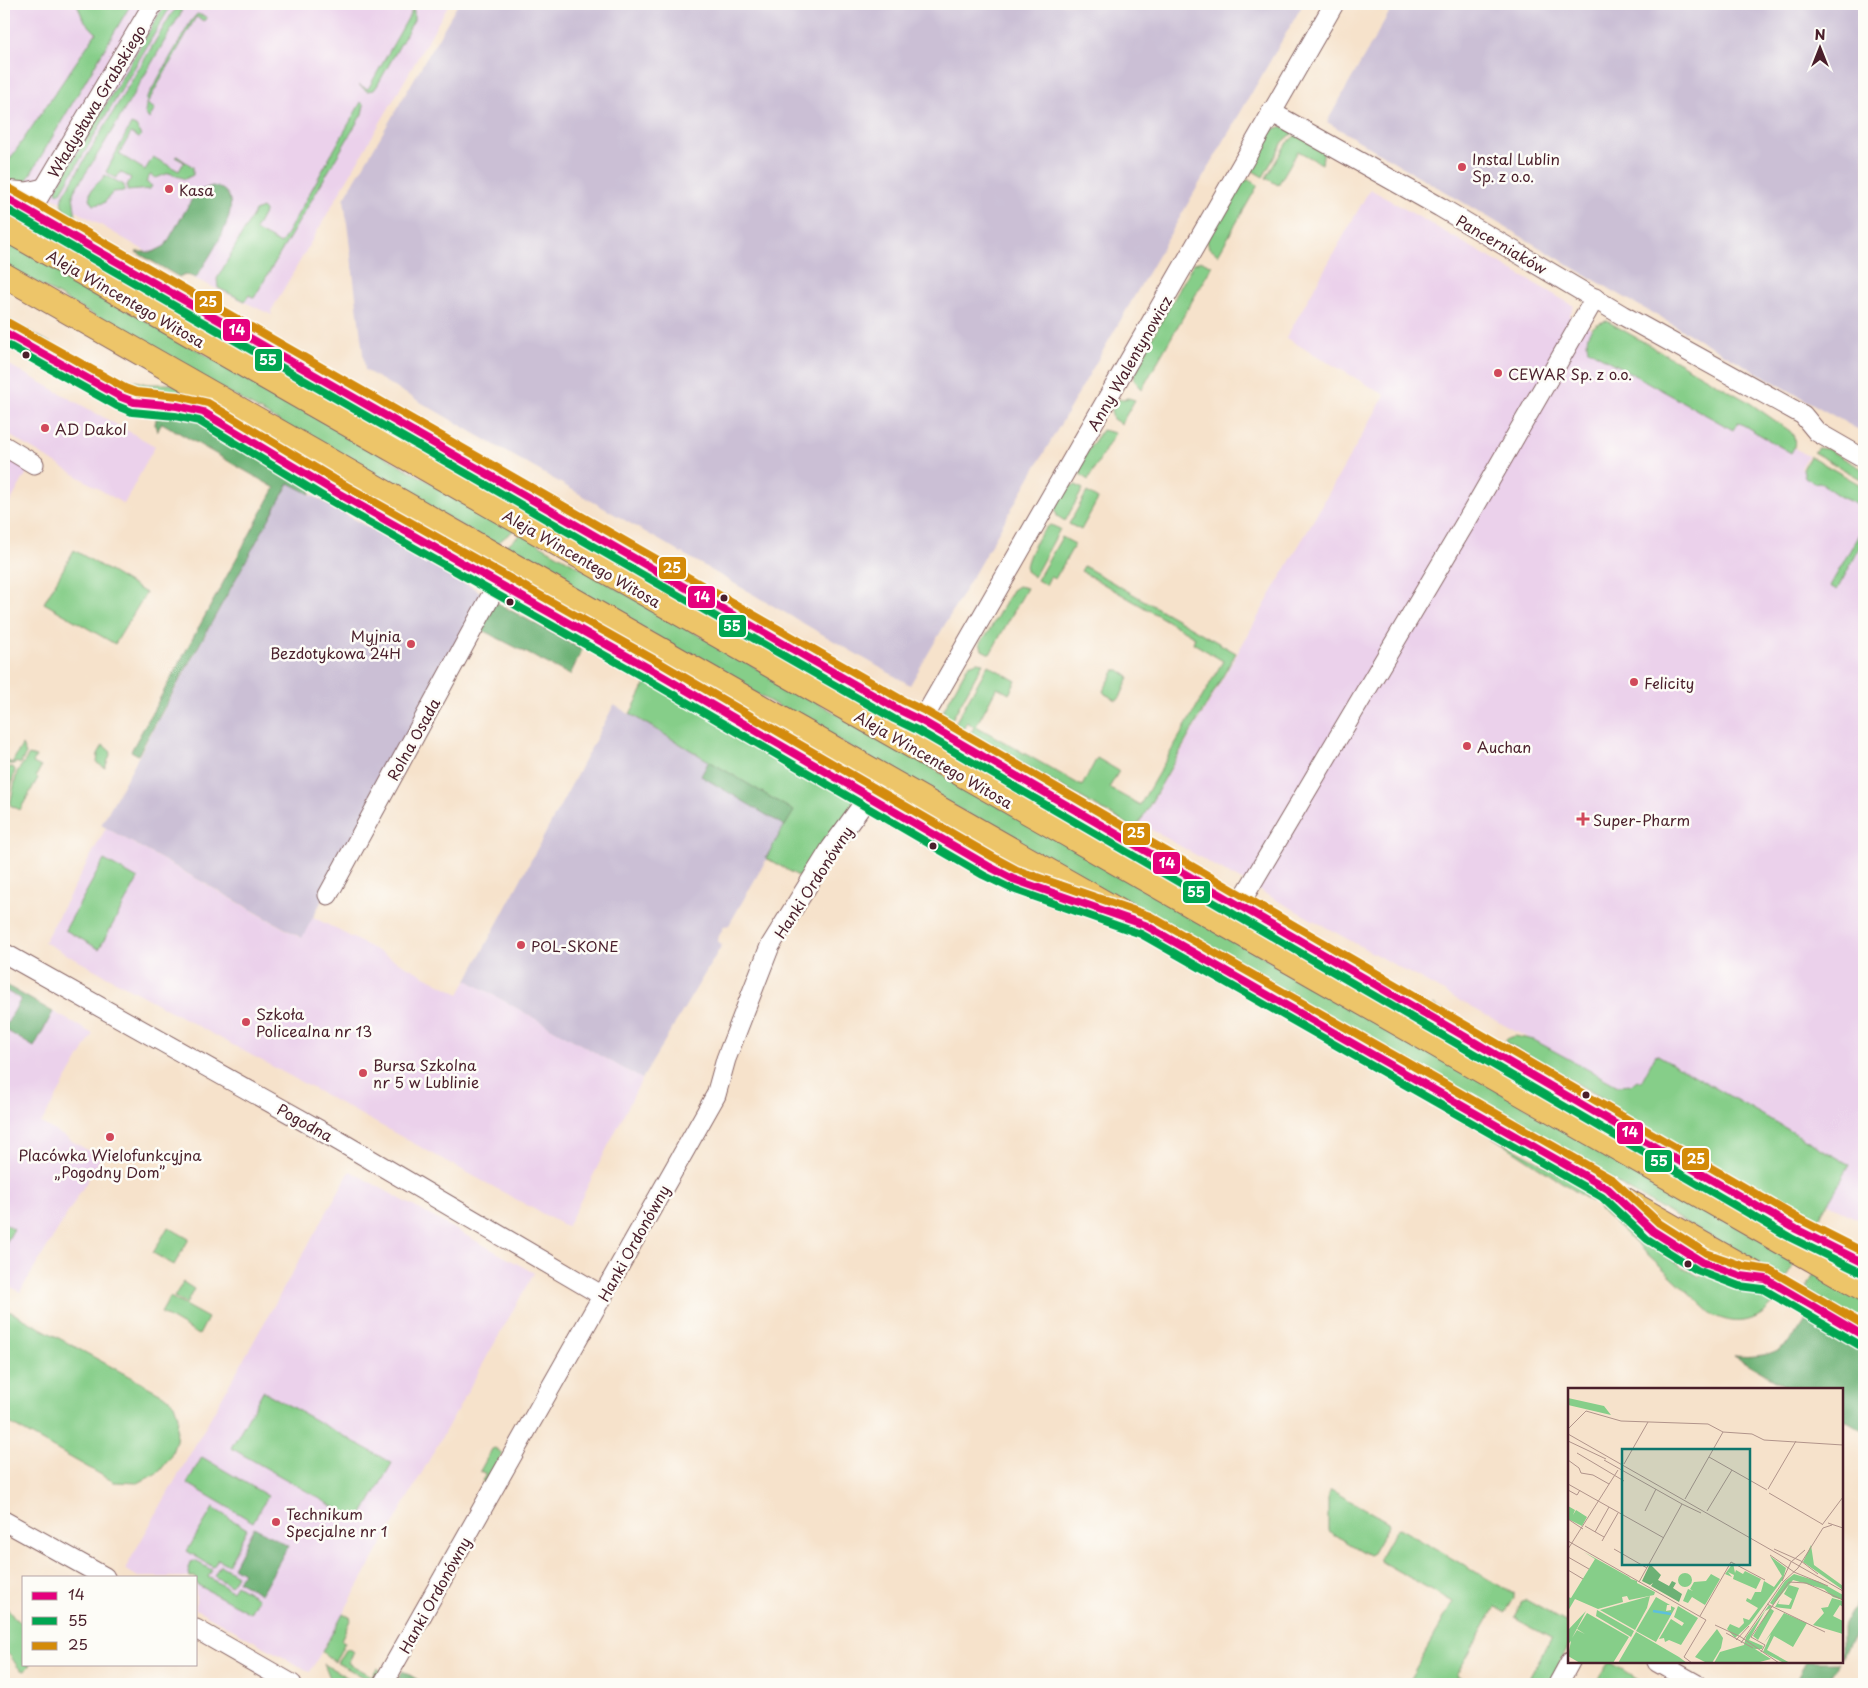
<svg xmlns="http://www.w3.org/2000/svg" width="1868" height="1688" font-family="'Playpen Sans',sans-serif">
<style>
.built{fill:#ebd1eb}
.industrial{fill:#cbbfd5}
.green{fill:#86ce89;stroke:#68765a}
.forest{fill:#6cb175;stroke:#5b6850}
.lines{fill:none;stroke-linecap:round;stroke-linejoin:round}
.minor-casing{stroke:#866363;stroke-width:21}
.major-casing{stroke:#866363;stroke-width:26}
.minor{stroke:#fff;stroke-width:19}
.major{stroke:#edc569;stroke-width:24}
.bus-1-casing{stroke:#fdfcf7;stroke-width:11}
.bus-2-casing{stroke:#fdfcf7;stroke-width:11}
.bus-3-casing{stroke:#fdfcf7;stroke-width:11}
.bus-1{stroke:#e5007d;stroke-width:8}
.bus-2{stroke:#00a651;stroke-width:8}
.bus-3{stroke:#d48b09;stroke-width:8}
.poi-dot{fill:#d1495b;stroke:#fdfcf7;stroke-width:2}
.bus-dot{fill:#4a1f2b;stroke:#fdfcf7;stroke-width:2}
.labels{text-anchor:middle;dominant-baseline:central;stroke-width:5;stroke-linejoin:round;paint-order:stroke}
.street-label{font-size:15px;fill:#4a1f2b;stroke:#fdfcf7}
.poi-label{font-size:15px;fill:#4a1f2b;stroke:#fdfcf7;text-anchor:start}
.inset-river{fill:none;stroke:#5dc0db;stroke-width:2.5}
.inset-road{fill:none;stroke:#b1948b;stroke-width:1}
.view{fill:#0f766e;fill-opacity:0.15;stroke:#0f766e;stroke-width:2.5}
.inset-edge{fill:none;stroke:#4a1f2b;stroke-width:2.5}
.line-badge{stroke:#fdfcf7;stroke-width:2}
.badge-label{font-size:14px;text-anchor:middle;font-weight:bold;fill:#fff}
</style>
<rect width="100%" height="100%" fill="#fdfcf7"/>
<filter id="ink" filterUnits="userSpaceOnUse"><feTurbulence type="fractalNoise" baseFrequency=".02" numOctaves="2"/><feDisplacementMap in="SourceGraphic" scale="10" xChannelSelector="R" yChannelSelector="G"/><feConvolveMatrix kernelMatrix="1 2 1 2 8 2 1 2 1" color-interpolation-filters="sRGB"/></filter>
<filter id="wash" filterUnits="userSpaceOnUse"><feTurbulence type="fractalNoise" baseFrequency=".0096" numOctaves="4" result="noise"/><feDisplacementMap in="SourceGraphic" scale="20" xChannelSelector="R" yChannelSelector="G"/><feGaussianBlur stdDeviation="1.12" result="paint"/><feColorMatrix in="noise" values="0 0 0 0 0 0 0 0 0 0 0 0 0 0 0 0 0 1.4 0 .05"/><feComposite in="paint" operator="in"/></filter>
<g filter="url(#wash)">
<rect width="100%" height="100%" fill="#f6e2cb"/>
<!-- built -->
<g class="built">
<path d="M4 4H449L271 311 272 315 185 274 4 169Z"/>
<path d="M1370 189 1574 306 1569 316 1808 456 1801 468 1864 502V1223L1222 870 1140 823 1385 395 1286 338Z"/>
<path d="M4 362 155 446 124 504 4 432Z"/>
<path d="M4 452 30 467 4 513Z"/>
<path d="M106 828 301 938 313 917 459 994 467 980 642 1079 567 1227 44 942Z"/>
<path d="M4 984 93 1034 41 1123 101 1158 20 1292 4 1283Z"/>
<path d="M350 1171 534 1273 310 1672 196 1609V1577H138L125 1569Z"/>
</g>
<!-- industrial -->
<g class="industrial">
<path d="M458 4H1303L910 685 365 370 344 199Z"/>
<path d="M1394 4H1864V433L1608 288 1327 122Z"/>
<path d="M289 482 484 594 302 938 101 825Z"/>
<path d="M614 705 794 811 729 925 724 926 717 940 722 945 642 1079 467 980Z"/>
</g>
<!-- green -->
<g class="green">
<path d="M77 4H131L27 180C20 185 11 183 4 179V165H6L96 33 83 19Z"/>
<path d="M165 4H172L61 192 57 193 56 189Z"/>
<path d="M182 4 181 13C146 72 112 134 74 191L73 195 76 218C68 214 59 209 62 198L172 13Z"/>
<path d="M406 5 414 10V20L377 86 374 90 367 91 359 85 368 89 412 11 404 6Z"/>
<path d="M197 14 207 17 204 21 196 17 147 104 155 109 149 119 145 113 147 98 191 21Z"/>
<path d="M361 102 364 105 362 114 254 298 249 295 245 301 218 288 217 279 255 211 262 208 265 211 255 230 281 244Z"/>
<path d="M131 124 136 126 141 136 139 138 131 133 119 154 145 170 153 157 179 171 184 162 175 157 177 156 193 167V175L185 179 169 173 156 178 150 175 146 182 152 186 150 189 127 191V185L131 178 120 172 116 178 106 172Z"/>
<path d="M1281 127 1294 132 1283 142 1263 177 1253 171 1251 167 1273 129Z"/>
<path d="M1297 134 1324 148 1322 164 1298 151 1278 185 1266 178 1286 144Z"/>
<path d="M105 175 124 185V191L113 192 104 203 94 205C82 191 99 185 105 175Z"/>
<path d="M1242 180H1249L1258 185 1218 255 1209 248 1207 240Z"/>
<path d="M4 205 529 507 524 515 4 218Z"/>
<path d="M4 240 514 530 495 545 4 264Z"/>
<path d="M1202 261 1212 266 1142 389 1134 380 1135 369 1194 263Z"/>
<path d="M1607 321 1747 401 1790 431C1796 437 1796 446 1791 453L1738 422 1733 430 1588 349C1584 334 1593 323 1607 321Z"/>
<path d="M123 378 147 384H172L481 556 474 562 423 531 209 410 145 395 144 391Z"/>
<path d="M1128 398 1135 400 1121 424 1113 419 1111 411 1117 400Z"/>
<path d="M1102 430 1115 433 1088 480 1081 475 1080 462Z"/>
<path d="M1819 448 1827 449 1864 470V481L1813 452Z"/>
<path d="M1810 456 1864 487V508L1839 496 1819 482 1815 483 1805 477 1803 469Z"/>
<path d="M1076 485 1083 489 1065 521 1057 516 1055 508 1067 487Z"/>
<path d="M1087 492 1098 499 1081 530 1069 524Z"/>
<path d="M537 510 1070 814 1009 783 810 672 730 632 532 519Z"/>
<path d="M1051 525 1060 529 1034 577 1026 571C1024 561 1042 527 1051 525Z"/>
<path d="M1863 527 1864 540 1837 590 1830 586Z"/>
<path d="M521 534 1796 1260 1785 1279 502 549Z"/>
<path d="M1062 537 1075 544 1055 579 1050 577 1046 585 1037 580Z"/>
<path d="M74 550 146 593 115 644 44 603Z"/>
<path d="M490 562 851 767 890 795 937 824 483 567Z"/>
<path d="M1084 566 1236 653 1136 829 970 734 974 727 967 722 962 730 954 725 988 665 1016 681 1009 694 997 687 976 726 1082 786 1097 758 1119 771 1109 788 1140 805 1223 661 1193 643 1195 637 1081 571Z"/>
<path d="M1018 586 1027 588 990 654 982 650 980 642 988 633 1012 590Z"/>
<path d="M977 662 983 663 950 723 943 718V711L966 669 969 665Z"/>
<path d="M1115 670H1119L1129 677 1120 698 1116 700 1105 694 1103 691Z"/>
<path d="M655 680 844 789 853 800V806L805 880 766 858 793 811 630 714 646 683Z"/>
<path d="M22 745 26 754 20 764 16 762 15 764H4V759L12 763Z"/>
<path d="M103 745 111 752 105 768 97 763 98 754Z"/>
<path d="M29 755 36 757 33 763 41 767 36 776 38 778 20 810 10 805 17 772Z"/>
<path d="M13 767 15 770 4 817V768Z"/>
<path d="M104 860 138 879 99 949 65 930Z"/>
<path d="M1433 1005 1437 1007 1482 1033 1479 1034 1440 1012Z"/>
<path d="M1515 1036 1534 1040 1618 1086 1631 1085 1637 1080 1641 1082 1656 1054 1850 1165 1814 1227C1744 1191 1673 1154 1609 1108L1611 1103 1506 1043V1039Z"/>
<path d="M1485 1132 1594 1192 1671 1249 1668 1252 1597 1198 1592 1202Z"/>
<path d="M1601 1207 1666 1257 1700 1277 1705 1269 1760 1286 1778 1297C1762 1321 1739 1328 1713 1315L1599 1209Z"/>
<path d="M4 1223 14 1229 4 1246Z"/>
<path d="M168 1227 189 1239 174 1265 153 1253Z"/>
<path d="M1815 1272 1864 1300V1324L1806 1290Z"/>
<path d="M183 1282 194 1289 186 1304 174 1297Z"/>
<path d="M170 1297 208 1318 199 1335 161 1313Z"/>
<path d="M4 1311 11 1312 167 1397 174 1404 178 1416 176 1441 170 1458 159 1472 138 1483 114 1482 4 1420Z"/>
<path d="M263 1391 392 1463 359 1521 231 1448Z"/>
<path d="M495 1448 503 1454 485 1483 482 1481 486 1474 480 1471 492 1449Z"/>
<path d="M202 1457 268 1496 253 1522 187 1483Z"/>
<path d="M1331 1490 1388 1522 1389 1525 1373 1553 1369 1555 1328 1531V1494Z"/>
<path d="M213 1508 247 1529 228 1565 218 1559 213 1567 187 1551Z"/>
<path d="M1399 1528 1514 1594V1598L1506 1612 1495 1607 1456 1676 1464 1681 1462 1684H1407L1453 1602 1380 1561V1557L1396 1529Z"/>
<path d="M195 1561 212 1570 208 1577 232 1591 236 1585 258 1598 250 1613 196 1584V1577H190L188 1568 190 1562Z"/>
<path d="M220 1565 237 1575 231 1586 214 1576Z"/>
<path d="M1526 1600 1569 1624V1646L1548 1684H1526L1551 1638 1514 1618 1521 1603Z"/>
<path d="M4 1604 15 1619 24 1624V1664H30L25 1671C15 1670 16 1658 4 1651Z"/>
<path d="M343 1613 351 1618 341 1640 345 1642 335 1662 322 1652Z"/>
<path d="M346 1648 354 1652 348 1663 372 1676 377 1668 380 1670 373 1682 337 1663Z"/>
<path d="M1610 1662 1639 1680 1637 1684H1596Z"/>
<path d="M324 1664 359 1684H332Z"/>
</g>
<!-- forest -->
<g class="forest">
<path d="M212 186C257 192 207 259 196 278L185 274 179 277 136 252H153L165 246 196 192Z"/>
<path d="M4 317 125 385 137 396 4 322Z"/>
<path d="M158 411 190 413 311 487 310 494 289 483 138 755 131 751 275 488 162 423 157 432 155 424Z"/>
<path d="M494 601 582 650 570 675 478 628Z"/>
<path d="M709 761 794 811 785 826 701 776Z"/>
<path d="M4 984 53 1012 34 1047 4 1029 21 999 4 990Z"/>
<path d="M1808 1316 1864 1350V1431L1842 1418V1389H1791L1734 1356C1773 1359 1789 1349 1808 1316Z"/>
<path d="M254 1527 288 1546 261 1594 238 1581 243 1573 233 1567Z"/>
<path d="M1862 1591 1864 1592V1618L1842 1657V1628Z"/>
<path d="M1806 1662H1839L1826 1684H1794Z"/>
<path d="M403 1671 425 1684H395Z"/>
</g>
</g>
<g filter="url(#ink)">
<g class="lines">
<!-- minor casing -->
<g class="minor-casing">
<g id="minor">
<path d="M1271 112 1440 207 1622 315 1803 415 1817 432 1864 459"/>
<path d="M4 190 27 192 44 188"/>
<path d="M4 197 899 710 922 721 1116 832"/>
<path d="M30 212 153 4"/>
<path d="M4 332 121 397 134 402 177 406 203 412 329 488 869 796 831 848 770 946 726 1059 716 1095 383 1684"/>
<path d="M4 446 34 464"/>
<path d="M922 721 1334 4"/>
<path d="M328 895 498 583"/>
<path d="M1228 898 1796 1229 1864 1263"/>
<path d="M1239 905 1473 510 1595 298"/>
<path d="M4 953 339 1141 603 1296"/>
<path d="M4 1521 105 1577"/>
<path d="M196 1629 292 1684"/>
<path d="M1657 1662 1696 1684"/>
<path d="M1558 1684 1570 1662"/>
</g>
</g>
<!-- major casing -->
<g class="major-casing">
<g id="major">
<path d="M4 228 1864 1289"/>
<path d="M4 275 1864 1336"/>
<path d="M869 796 1002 874 1093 908"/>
<path d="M1090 830 1239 905"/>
</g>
</g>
<!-- minor -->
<use href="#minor" class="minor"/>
<!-- major -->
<use href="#major" class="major"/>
<!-- bus-1 casing -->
<g class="bus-1-casing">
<g id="bus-1">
<path d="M4 197 899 710 922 721 1796 1229 1864 1263"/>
<path d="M4 332 121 397 134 402 177 406 203 412 329 488 650 669 988 866 1013 879 1145 925 1608 1189 1653 1231 1702 1262 1741 1276 1766 1279 1864 1336"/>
</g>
</g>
<!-- bus-2 casing -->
<g class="bus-2-casing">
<g id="bus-2">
<path d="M4 208 894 719 917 730 1791 1238 1860 1272"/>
<path d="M4 343 117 406 132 412 175 416 199 421 324 497 645 678 983 875 1010 888 1141 934 1602 1197 1647 1239 1697 1270 1739 1286 1763 1289 1859 1345"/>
</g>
</g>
<!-- bus-3 casing -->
<g class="bus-3-casing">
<g id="bus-3">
<path d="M9 188 904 701 927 712 1801 1220 1864 1252"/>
<path d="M9 323 125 388 136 392 178 396 208 403 334 479 655 660 993 857 1017 870 1150 916 1613 1180 1659 1223 1706 1253 1743 1266 1770 1270 1864 1325"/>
</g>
</g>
<!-- bus-1 -->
<use href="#bus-1" class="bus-1"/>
<!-- bus-2 -->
<use href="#bus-2" class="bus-2"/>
<!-- bus-3 -->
<use href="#bus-3" class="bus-3"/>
</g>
</g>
<!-- markers -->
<g class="poi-dot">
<circle cx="1462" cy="167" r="5"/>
<circle cx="169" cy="189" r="5"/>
<circle cx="1498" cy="373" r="5"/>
<circle cx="45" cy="428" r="5"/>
<circle cx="411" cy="644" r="5"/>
<circle cx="1634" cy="682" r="5"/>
<circle cx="1467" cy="746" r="5"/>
<path d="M1580.5 811.5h5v5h5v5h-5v5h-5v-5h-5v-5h5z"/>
<circle cx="521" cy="945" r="5"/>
<circle cx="246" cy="1022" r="5"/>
<circle cx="363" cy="1073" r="5"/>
<circle cx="110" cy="1137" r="5"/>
<circle cx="276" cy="1522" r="5"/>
</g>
<g class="bus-dot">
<circle cx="26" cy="355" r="4.5"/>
<circle cx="724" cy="598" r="4.5"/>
<circle cx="510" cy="602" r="4.5"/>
<circle cx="933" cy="846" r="4.5"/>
<circle cx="1586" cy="1095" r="4.5"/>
<circle cx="1688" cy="1264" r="4.5"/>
</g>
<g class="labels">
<!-- street labels -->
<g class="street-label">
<text transform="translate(96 101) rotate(-59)">Władysława Grabskiego</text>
<text transform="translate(1502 244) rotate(30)">Pancerniaków</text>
<text transform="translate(126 298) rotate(30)">Aleja Wincentego Witosa</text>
<text transform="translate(1129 363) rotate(-60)">Anny Walentynowicz</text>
<text transform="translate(582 558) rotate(30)">Aleja Wincentego Witosa</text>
<text transform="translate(413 739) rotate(-61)">Rolna Osada</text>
<text transform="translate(934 759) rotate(30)">Aleja Wincentego Witosa</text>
<text transform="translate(813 882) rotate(-57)">Hanki Ordonówny</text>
<text transform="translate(305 1122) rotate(29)">Pogodna</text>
<text transform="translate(633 1243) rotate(-61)">Hanki Ordonówny</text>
<text transform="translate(434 1595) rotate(-61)">Hanki Ordonówny</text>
</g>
<!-- poi labels -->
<g class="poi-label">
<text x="1472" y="158">Instal Lublin<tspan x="1472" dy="17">Sp. z o.o.</tspan></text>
<text x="179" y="189">Kasa</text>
<text x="1508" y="373">CEWAR Sp. z o.o.</text>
<text x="55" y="428">AD Dakol</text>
<text x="401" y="635" text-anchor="end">Myjnia<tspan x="401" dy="17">Bezdotykowa 24H</tspan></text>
<text x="1644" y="682">Felicity</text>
<text x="1477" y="746">Auchan</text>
<text x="1593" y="819">Super-Pharm</text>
<text x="531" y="945">POL-SKONE</text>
<text x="256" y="1013">Szkoła<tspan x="256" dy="17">Policealna nr 13</tspan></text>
<text x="373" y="1064">Bursa Szkolna<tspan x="373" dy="17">nr 5 w Lublinie</tspan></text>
<text x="110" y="1154" text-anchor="middle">Placówka Wielofunkcyjna<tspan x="110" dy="17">„Pogodny Dom”</tspan></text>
<text x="286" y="1513">Technikum<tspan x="286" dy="17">Specjalne nr 1</tspan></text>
</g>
</g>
<!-- overview -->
<g transform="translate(1568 1388)">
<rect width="275" height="275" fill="#f6e2cb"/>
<path d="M0 10 36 18 43 27 0 17ZM0 118 7 122 5 127 8 122 19 129 14 138 0 131ZM243 157 246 177 275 198V202L235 174ZM16 164 61 189 63 191 69 193V195L87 204 86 207 61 212 59 208 54 209 55 214 30 221 7 211 0 223V209L3 210 27 171ZM202 168 218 180 215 191 182 236 167 250 159 241 162 236 171 240 176 235 175 230 181 232 190 220 178 213 179 210 183 212 187 204H193L196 193 206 199 214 188ZM165 175 167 185 168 182 175 186 177 183 193 191 188 201 165 191 166 187 160 184 164 189 157 186ZM110 192a7 7 0 1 1 14 0a7 7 0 1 1-14 0ZM143 186 152 191 137 217 124 209 120 215 115 213 120 201 125 203 122 201 126 194 138 193ZM226 186 252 194 275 207V212L265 209 256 201 225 192 205 217 202 215 217 193ZM221 197 231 200 223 221 207 219 212 211 210 216 221 217 224 211 216 206ZM82 208 79 220 67 242 32 222ZM88 209 102 217H99L98 223 103 222V218L107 220 88 254 68 243ZM264 210 275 213V219L272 217 265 228 275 233V246L245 237 256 225 253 220 260 219ZM201 217 204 219 197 223 181 252 195 258 194 261H187L203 271 188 275H146L152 264 176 257 178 249ZM110 218 130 230 113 257 101 252 97 254 96 250 91 251 103 231 114 238 116 235 106 229ZM202 220 206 223 190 252 185 248ZM29 222 66 243 63 249 28 228ZM18 223 4 250 9 242 17 246 9 241 19 225 61 249 45 275H12L0 268 3 253 0 256V242ZM216 225 239 235 225 259 206 248 199 262 222 275 214 274 195 264 203 246 196 255ZM149 241 155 250 153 260 144 275H139L127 269ZM68 244 111 269 119 275H50Z" fill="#86ce89"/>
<path d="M82 176 93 187 90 192 101 198 104 193 108 195 105 200 114 206 111 214 83 198 85 195 82 197 74 193Z" fill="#6cb175"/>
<path class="inset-river" d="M85 223 103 226"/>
<path class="inset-road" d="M18 23 53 33 140 36 155 44 184 46 196 52 275 57M0 41 18 23M0 46 275 203M0 53 38 71M9 65 56 93M141 69 199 102M0 72 11 80 13 85 25 87 41 96M36 72 114 116 71 194M56 76 80 34M0 96 96 150M200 101 228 53M0 102 9 107 12 102M201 105 254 136M117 111 155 44M114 116 133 125M77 123 88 101M139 123 164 82M0 131 15 141M260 135 275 140M254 137 275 109M17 138 36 149M27 144 41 119M0 153 138 232M34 153 50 125M0 161 50 82M46 161 79 180M206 161 233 173M202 167 226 184M0 169 21 181M233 173 250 186M0 182 15 191M226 184 260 198M214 193 223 174 237 162M199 216 257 244M132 228 163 174 197 192M147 237 173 249 211 275M158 245 185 260M168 252 181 238M173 255 215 194 230 180 255 140 264 137M193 264 197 257 183 249 221 194 238 195 275 212M124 275 116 269 138 232"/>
<path class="view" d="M54 61H182V177H54Z"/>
<rect width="275" height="275" class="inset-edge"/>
</g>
<g class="line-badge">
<rect x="194" y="290" width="29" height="24" rx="5" fill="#d48b09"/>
<rect x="222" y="318" width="29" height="24" rx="5" fill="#e5007d"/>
<rect x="254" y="348" width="29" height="24" rx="5" fill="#00a651"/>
<rect x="658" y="556" width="29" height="24" rx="5" fill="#d48b09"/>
<rect x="687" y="585" width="29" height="24" rx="5" fill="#e5007d"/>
<rect x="718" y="614" width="29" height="24" rx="5" fill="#00a651"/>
<rect x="1122" y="822" width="29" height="24" rx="5" fill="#d48b09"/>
<rect x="1152" y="851" width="29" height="24" rx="5" fill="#e5007d"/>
<rect x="1182" y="880" width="29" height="24" rx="5" fill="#00a651"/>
<rect x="1616" y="1121" width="28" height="24" rx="5" fill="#e5007d"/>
<rect x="1681" y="1147" width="29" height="24" rx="5" fill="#d48b09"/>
<rect x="1644" y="1149" width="29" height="24" rx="5" fill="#00a651"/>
</g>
<g class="badge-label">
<text x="208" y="307">25</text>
<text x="237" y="335">14</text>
<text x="268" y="365">55</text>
<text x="672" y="573">25</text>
<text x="702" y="602">14</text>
<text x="732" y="631">55</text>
<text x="1136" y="838">25</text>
<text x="1167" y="868">14</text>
<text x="1196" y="897">55</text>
<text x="1630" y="1137">14</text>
<text x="1696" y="1164">25</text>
<text x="1659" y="1166">55</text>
</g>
<!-- margin -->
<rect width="1868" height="1688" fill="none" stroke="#fdfcf7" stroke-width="20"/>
<!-- legend -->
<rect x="22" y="1576" width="175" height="90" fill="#fdfcf7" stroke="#b5a4a5"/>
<rect x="32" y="1592" width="25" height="8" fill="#e5007d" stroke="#b5a4a5"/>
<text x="68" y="1600" font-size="15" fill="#4a1f2b">14</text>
<rect x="32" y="1617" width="25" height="8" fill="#00a651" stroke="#b5a4a5"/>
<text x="68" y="1626" font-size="15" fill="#4a1f2b">55</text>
<rect x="32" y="1642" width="25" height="8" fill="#d48b09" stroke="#b5a4a5"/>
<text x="68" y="1650" font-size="15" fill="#4a1f2b">25</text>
<!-- north arrow -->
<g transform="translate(1820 48)" stroke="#fdfcf7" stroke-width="4" paint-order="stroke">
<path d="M0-4L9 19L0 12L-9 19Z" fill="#4a1f2b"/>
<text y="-8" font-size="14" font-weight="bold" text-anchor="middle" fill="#4a1f2b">N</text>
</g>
</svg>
